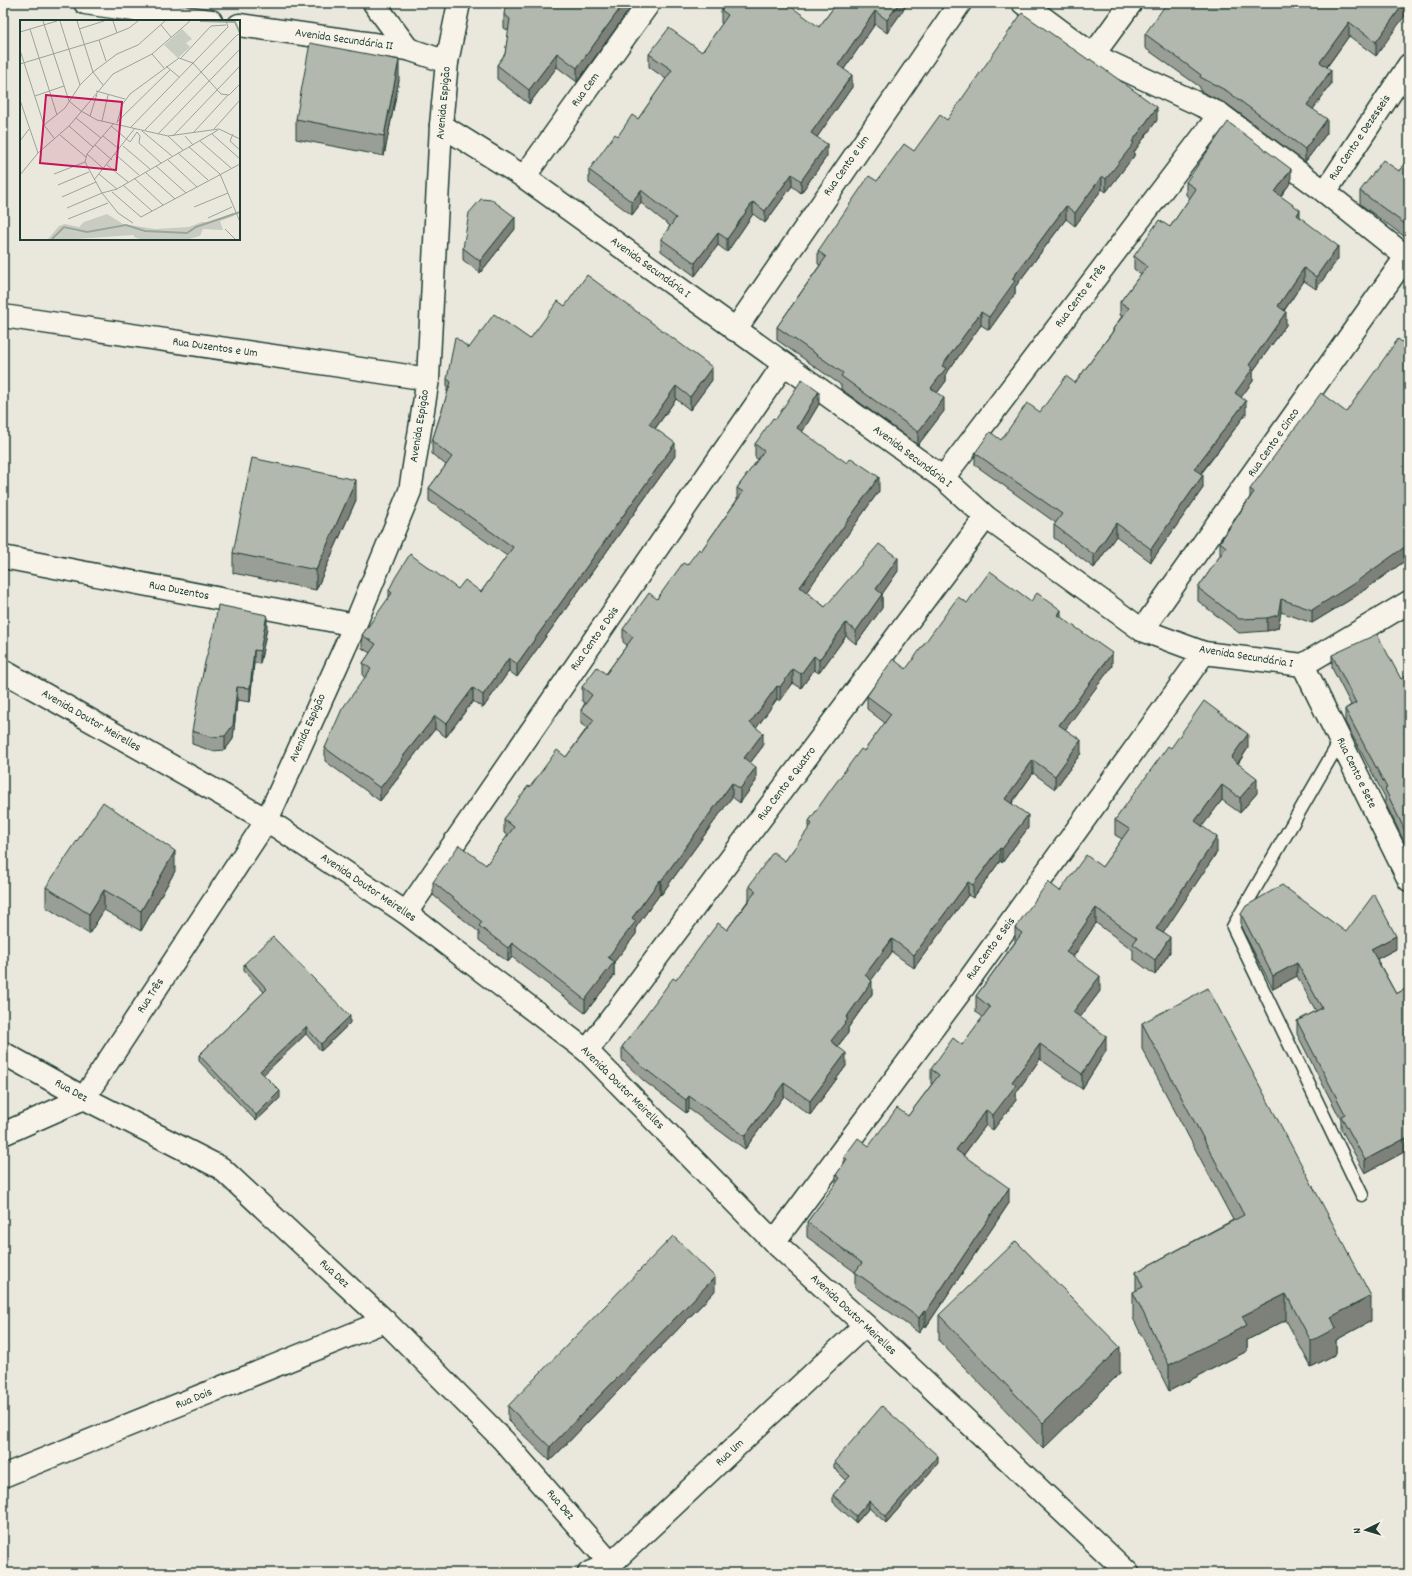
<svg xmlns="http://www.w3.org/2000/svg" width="1412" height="1576" font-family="Dekko,sans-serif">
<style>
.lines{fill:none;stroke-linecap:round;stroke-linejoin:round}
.service-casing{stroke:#1f3d34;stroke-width:15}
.minor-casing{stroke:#1f3d34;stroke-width:25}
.tertiary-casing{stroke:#1f3d34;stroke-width:25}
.primary-casing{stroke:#1f3d34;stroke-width:25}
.service{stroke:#f7f3e8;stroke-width:12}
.minor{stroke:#f7f3e8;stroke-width:22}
.tertiary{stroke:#f7f3e8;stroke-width:22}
.primary{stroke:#f7f3e8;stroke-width:22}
.wall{fill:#999e96;stroke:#1f3d34}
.shaded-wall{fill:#7d817a;stroke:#1f3d34}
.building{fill:#b2b8ae;stroke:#1f3d34}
.labels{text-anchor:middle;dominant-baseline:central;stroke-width:3;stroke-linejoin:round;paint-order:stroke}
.street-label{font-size:12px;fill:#1f3d34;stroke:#f7f3e8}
.inset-river{fill:none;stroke:#9ca69c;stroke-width:2}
.inset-road{fill:none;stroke:#99a499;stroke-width:1}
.view{fill:#c2185b;fill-opacity:0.15;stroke:#c2185b;stroke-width:2}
.inset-edge{fill:none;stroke:#1f3d34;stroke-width:2}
</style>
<rect width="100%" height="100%" fill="#eae8dd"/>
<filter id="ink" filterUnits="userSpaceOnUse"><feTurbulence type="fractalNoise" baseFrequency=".025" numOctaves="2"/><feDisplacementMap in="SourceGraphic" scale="8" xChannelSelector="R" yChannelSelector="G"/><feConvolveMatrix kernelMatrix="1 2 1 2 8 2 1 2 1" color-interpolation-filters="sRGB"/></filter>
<g filter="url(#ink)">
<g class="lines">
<!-- service casing -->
<g class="service-casing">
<path id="service" d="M1340 741 1233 927 1362 1195"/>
</g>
<!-- minor casing -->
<g class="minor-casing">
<g id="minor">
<path d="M85 3 211 21"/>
<path d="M374 3 408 49"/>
<path d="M1023 3 1093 55 1220 114 1325 192 1409 259"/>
<path d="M239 25 408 49 447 62"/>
<path d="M1093 55 1131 3"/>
<path d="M441 125 524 177 943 478 986 517 1142 630 1204 653 1303 665 1409 602"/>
<path d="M524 177 649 3"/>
<path d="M1325 192 1409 65"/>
<path d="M3 316 428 379"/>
<path d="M735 330 960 3"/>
<path d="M943 478 1220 114"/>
<path d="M3 557 355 625"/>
<path d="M1142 630 1406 257"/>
<path d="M1303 665 1409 880"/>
<path d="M406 913 784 364"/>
<path d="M587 1051 986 517"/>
<path d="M3 1053 84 1098 221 1168 385 1321 503 1440 611 1564"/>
<path d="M3 1134 84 1098 267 820"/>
<path d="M774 1242 963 988 1204 653"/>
<path d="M3 1476 385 1321"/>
<path d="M589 1573 611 1564 865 1325"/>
</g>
</g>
<!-- tertiary casing -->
<g class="tertiary-casing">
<path id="tertiary" d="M267 820 355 625 410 491 428 379 441 125 447 62 459 3"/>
</g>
<!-- primary casing -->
<g class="primary-casing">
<path id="primary" d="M3 671 267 820 406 913 587 1051 774 1242 865 1325 1128 1573"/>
</g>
<!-- service -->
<use href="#service" class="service"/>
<!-- minor -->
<use href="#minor" class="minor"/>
<!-- tertiary -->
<use href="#tertiary" class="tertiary"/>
<!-- primary -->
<use href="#primary" class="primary"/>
</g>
<!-- wall -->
<g class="wall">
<path d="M634 3 577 82 557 67 529 104 497 79V65L505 54 509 31 504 28V14Z"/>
<path d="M837 3H908L887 33 875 24 844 69 852 87 817 137 827 156 801 193 792 186 765 223 753 214 727 252 718 245 695 276 661 251V239L670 226 641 203 632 215 589 183V170L618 136 638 119 666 79 649 67V54L702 52 722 24 721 23V10L819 27Z"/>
<path d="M1409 3 1376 56 1349 36 1327 67 1331 84 1313 109 1327 133 1305 162 1227 104 1200 91V87L1145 48V34Z"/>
<path d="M399 80 384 156 296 139V119Z"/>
<path d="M1409 119V135L1408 134V121Z"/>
<path d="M947 120H1157L1134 152V156L1106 192 1102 189 1075 226 1066 219 1015 287V294L989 330 981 325 946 374V381L937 393 944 411 918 445 841 389V385L777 340V327L820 265 818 264V251L877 181 914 151Z"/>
<path d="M1409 157V240L1360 204V191L1399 171Z"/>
<path d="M1186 182H1291L1281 196 1338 259 1316 289 1304 281 1284 311 1286 325 1253 371V381L1241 397 1246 414 1201 474 1203 488 1151 562 1116 536 1094 568 1054 538V525L1056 523 975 465V453L1001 440 1040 412 1075 383 1113 331V329L1122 316 1120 315V302L1141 274 1134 269V256L1170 227 1190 198 1186 195Z"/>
<path d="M515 229 480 273 463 260V248Z"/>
<path d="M565 306 712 380 690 410 676 399 655 429 675 456 517 677 509 671 483 708 473 701 446 737 435 729 402 771V773L380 801 325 761V748L365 678 363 676V663L370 653 362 648V635L389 599V590L458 589 481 592 507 556 429 501V488L446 465 432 454V441L448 392H447V379L469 348 530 339Z"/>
<path d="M1409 347V558L1353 598 1312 623 1281 612 1278 628 1267 631 1239 633 1198 601V588L1220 556V542L1250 498V489L1346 412Z"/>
<path d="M819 404 802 432 879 491 806 592 825 607 898 571 882 594V608L856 644 846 636 819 673 814 670 801 688 793 683 780 701 777 699 756 728 763 746 750 763 756 781 740 803 732 797 661 895 660 894 636 927V934L614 962V976L585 1013 512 957 508 962 479 940V932L433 895V882L486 865 508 835 504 833V819L530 787 566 757 587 728 581 724V710L585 703 582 701V687L606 674 627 645 623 642V629L657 599 687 565 701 551 737 500V488L758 460 755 457V444L776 419Z"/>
<path d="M356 500 316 590 233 573V553Z"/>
<path d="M1031 601 1061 617 1112 666 1065 729 1081 753 1055 789 1033 773 1012 803 1028 828 1002 863 1000 861 973 898 968 895 914 968 892 952 871 980 872 994 848 1028V1033L838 1046 846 1066 810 1115 784 1096 745 1149 689 1109 686 1113 644 1081 622 1060V1047L676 980 727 930 749 899V886L785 861 809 829V821L864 751 885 723 867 709V696L906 669 967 603Z"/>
<path d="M267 628 260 664 254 663 250 702 237 700 233 739 225 750 212 751 192 744V731Z"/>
<path d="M1332 655 1401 679 1409 674V852L1385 802V797L1345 722V709L1351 705 1332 668Z"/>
<path d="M1171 748H1248L1238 764 1257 793 1240 813 1222 800 1202 826 1217 852 1163 933 1170 952 1155 975 1133 959V950L1096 923 1073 957 1100 991 1080 1017 1106 1051 1082 1089 1040 1059 1016 1093V1100L993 1130 986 1125 963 1156 1009 1203 926 1327 924 1326 919 1333 855 1287V1272L807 1237V1222L836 1184V1175L844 1164V1157L869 1146 908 1116 932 1084H931V1069L962 1045 983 1017 976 1012V996L1015 942V928L1060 891 1102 867 1122 839 1115 835V820Z"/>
<path d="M175 871 141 931 104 910 89 934 46 907V887Z"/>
<path d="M1241 914 1346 932 1396 949 1377 959 1396 994 1409 987V1158L1406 1151 1365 1173 1341 1129V1120L1297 1034V1021L1316 1011 1297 976 1273 989 1241 927Z"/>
<path d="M244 964 350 1023 321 1051 306 1034 263 1074 280 1098 256 1121 199 1061V1055L264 992 244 971Z"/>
<path d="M1142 1023 1371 1321 1336 1340V1354L1311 1367 1286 1320 1247 1340V1351L1169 1391 1133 1318V1292L1136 1291V1272L1233 1220 1142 1049Z"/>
<path d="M715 1291 550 1461 508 1420V1406Z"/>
<path d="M939 1315 1120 1373 1043 1449 939 1341Z"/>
<path d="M834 1462 938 1463 886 1523 869 1508 856 1523 833 1502V1495L846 1480 834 1468Z"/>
</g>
<!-- shaded-wall -->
<g class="shaded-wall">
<path d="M624 3H634L577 82V68Z"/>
<path d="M899 3H908L887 33V20Z"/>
<path d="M1404 3H1409V10L1376 56V42Z"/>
<path d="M875 11V24L838 78V65Z"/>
<path d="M1349 22V36L1320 76V62Z"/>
<path d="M557 53V67L529 104V90Z"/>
<path d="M399 60V80L384 156V136Z"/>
<path d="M1331 70V84L1307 118V105Z"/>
<path d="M852 75V87L811 146V133Z"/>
<path d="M1157 107V120L1134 152V156L1106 192V179L1132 142Z"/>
<path d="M1327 119V133L1305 162V149Z"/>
<path d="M827 144V156L801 193V181Z"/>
<path d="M1291 169V182L1275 204V192Z"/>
<path d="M792 174V186L765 223V211Z"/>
<path d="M1102 176V189L1075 226V213Z"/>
<path d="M641 190V203L632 215V202Z"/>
<path d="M753 202V214L727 252V239Z"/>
<path d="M1066 206V219L1015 287V294L989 330V317L1012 279Z"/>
<path d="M1300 210V223L1297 215Z"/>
<path d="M515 217V229L480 273V261Z"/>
<path d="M718 233V245L695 276V263Z"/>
<path d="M1338 246V259L1316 289V277Z"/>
<path d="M1304 268V281L1278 319V306Z"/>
<path d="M981 312V325L946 374V381L931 401V388L942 366Z"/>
<path d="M1286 312V325L1253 371V381L1235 406V393L1249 365Z"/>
<path d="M712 367V380L690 410V397Z"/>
<path d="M676 386V399L649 437V424Z"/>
<path d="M819 391V404L797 441V428Z"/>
<path d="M944 398V411L918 445V432Z"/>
<path d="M1246 401V414L1194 482V469Z"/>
<path d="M675 443V456L517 677V664Z"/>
<path d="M1203 475V488L1151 562V549Z"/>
<path d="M879 477V491L800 601V587Z"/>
<path d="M356 480V500L316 590V570Z"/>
<path d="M1116 523V536L1094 568V555Z"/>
<path d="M1409 544V558L1353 598 1312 623V610Z"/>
<path d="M898 558V571L876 603V589Z"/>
<path d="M882 594V608L856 644V631Z"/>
<path d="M1281 599V612L1278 628 1267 631V618Z"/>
<path d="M1061 610V623L1058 615Z"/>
<path d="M267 615V628L260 664V651Z"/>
<path d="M846 623V636L819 673V660Z"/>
<path d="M254 650V663L250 702V688Z"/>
<path d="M1112 653V666L1059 738V725Z"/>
<path d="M814 656V670L801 688V674Z"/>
<path d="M509 658V671L483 708V695Z"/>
<path d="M793 669V683L780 701V687Z"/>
<path d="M777 686V699L750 737V723Z"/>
<path d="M237 687V700L233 739 225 750V736Z"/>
<path d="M473 688V701L446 737V724Z"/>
<path d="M435 716V729L402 771V773L380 801V788L401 759Z"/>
<path d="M763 733V746L744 771V758Z"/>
<path d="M1248 734V748L1231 773V758Z"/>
<path d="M1081 740V753L1055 789V776Z"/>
<path d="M1033 760V773L1005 812V799Z"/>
<path d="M756 767V781L740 803V789Z"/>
<path d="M1257 778V793L1240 813V798Z"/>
<path d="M732 783V797L661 895V881Z"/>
<path d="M1222 785V800L1195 836V821Z"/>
<path d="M1028 815V828L1002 863V849Z"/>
<path d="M1217 837V852L1156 944V929Z"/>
<path d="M1000 848V861L973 898V885Z"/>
<path d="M175 851V871L141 931V911Z"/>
<path d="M660 880V894L636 927V934L614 962V976L585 1013V1000L608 957 632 918Z"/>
<path d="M968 882V895L914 968V955Z"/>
<path d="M104 890V910L89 934V914Z"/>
<path d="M1096 908V923L1066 967V952Z"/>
<path d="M1396 936V949L1371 962V949Z"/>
<path d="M1170 937V952L1155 975V960Z"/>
<path d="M892 939V952L865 989V975Z"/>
<path d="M512 943V957L508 962V948Z"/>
<path d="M1297 963V976L1273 989V976Z"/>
<path d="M1100 976V991L1073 1027V1012Z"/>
<path d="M872 981V994L848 1028V1033L831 1054V1041L846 1018Z"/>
<path d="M350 1016V1023L321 1051V1044Z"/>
<path d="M306 1027V1034L260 1078V1071Z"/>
<path d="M1106 1036V1051L1082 1089V1074Z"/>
<path d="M1040 1044V1059L1016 1093V1100L993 1130V1115L1012 1082Z"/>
<path d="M846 1053V1066L810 1115V1101Z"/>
<path d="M784 1083V1096L745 1149V1136Z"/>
<path d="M280 1091V1098L256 1121V1115Z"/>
<path d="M689 1096V1109L686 1113V1100Z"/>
<path d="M986 1110V1125L956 1165V1150Z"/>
<path d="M1406 1138V1151L1365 1173V1160Z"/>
<path d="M1009 1188V1203L926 1327V1312Z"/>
<path d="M715 1277V1291L550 1461V1447Z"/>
<path d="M1286 1294V1320L1247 1340V1351L1169 1391V1365L1242 1316Z"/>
<path d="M1371 1296V1321L1336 1340V1354L1311 1367V1341L1331 1317Z"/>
<path d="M924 1311V1326L919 1333V1318Z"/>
<path d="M1120 1347V1373L1043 1449V1423Z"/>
<path d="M938 1456V1463L886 1523V1516Z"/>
<path d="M869 1501V1508L856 1523V1516Z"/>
</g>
<!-- building -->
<g class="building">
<path d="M506 3H624L577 68 557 53 529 90 497 65 505 54 510 19 504 14Z"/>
<path d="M727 3H786L819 27 837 3H899L887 20 875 11 838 65 852 75 811 133 827 144 801 181 792 174 765 211 753 202 727 239 718 233 695 263 661 239 676 218 641 190 632 202 589 170 615 134 618 136 632 115 638 119 672 70 649 54 669 28 702 52 728 15 721 10Z"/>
<path d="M1167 3H1404L1376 42 1349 22 1320 62 1331 70 1307 105 1327 119 1305 149 1227 91 1200 77 1201 75 1145 34Z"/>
<path d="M1022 13 1089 60 1090 59 1157 107 1132 142 1134 143 1106 179 1102 176 1075 213 1066 206 1012 279 1015 281 989 317 981 312 942 366 946 368 931 388 944 398 918 432 841 376 843 373 777 327 826 257 818 251 869 176 877 181 904 144 914 151 940 115 947 120Z"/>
<path d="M310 43 399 60 384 136 296 119Z"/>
<path d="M1228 122 1291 169 1275 192 1300 210 1297 215 1338 246 1316 277 1304 268 1278 306 1286 312 1249 365 1253 368 1235 393 1246 401 1194 469 1203 475 1151 549 1116 523 1094 555 1054 525 1062 514 975 453 990 432 1001 440 1027 403 1040 412 1066 376 1075 383 1114 330 1113 329 1129 308 1120 302 1147 266 1134 256 1159 220 1170 227 1196 189 1186 182Z"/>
<path d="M1409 157V227L1360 191 1383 160 1399 171Z"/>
<path d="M481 199 492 200 515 217 480 261 463 248 469 213Z"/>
<path d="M587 275 712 367 690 397 676 386 649 424 675 443 517 664 509 658 483 695 473 688 446 724 435 716 401 759 402 760 380 788 325 748 342 709 371 669 363 663 376 644 362 635 392 593 389 590 395 578 410 554 458 589 465 580 481 592 513 547 429 488 452 457 432 441 451 382 447 379 455 337 469 348 494 314 530 339 558 301 565 306Z"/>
<path d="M1398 339 1409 347V544L1353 584 1312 610 1281 599 1278 615 1267 618 1239 619 1198 588 1226 547 1220 542 1254 492 1250 489 1321 393 1346 412Z"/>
<path d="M802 379 819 391 797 428 847 463 851 458 879 477 800 587 825 607 879 544 898 558 876 589 882 594 856 631 846 623 819 660 814 656 801 674 793 669 780 687 777 686 750 723 763 733 744 758 756 767 740 789 732 783 661 881 660 880 632 918 636 921 608 957 614 962 585 1000 512 943 508 948 479 926 482 922 433 882 459 845 486 865 514 827 504 819 528 786 530 787 557 750 566 757 594 720 581 710 592 695 582 687 597 667 606 674 633 637 623 629 649 593 657 599 683 563 687 565 699 549 701 551 743 492 737 488 764 451 755 444 773 418 776 419Z"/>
<path d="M252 458 356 480 316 570 233 553Z"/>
<path d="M990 571 1031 601 1037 593 1061 610 1058 615 1112 653 1059 725 1081 740 1055 776 1033 760 1005 799 1028 815 1002 849 1000 848 973 885 968 882 914 955 892 939 865 975 872 981 846 1018 848 1019 831 1041 846 1053 810 1101 784 1083 745 1136 689 1096 686 1100 644 1068 622 1047 673 978 676 980 718 923 727 930 756 891 749 886 773 852 785 861 812 824 809 821 832 788 861 749 864 751 891 714 867 696 893 659 906 669 958 597 967 603Z"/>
<path d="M218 605 267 615 260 651 254 650 250 688 237 687 233 725 225 736 212 737 192 731 205 662 214 629Z"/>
<path d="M1377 634 1401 679 1409 674V839L1385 789 1387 788 1345 709 1356 703 1332 655Z"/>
<path d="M1204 701 1248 734 1231 758 1257 778 1240 798 1222 785 1195 821 1217 837 1156 929 1170 937 1155 960 1133 944 1137 938 1096 908 1066 952 1100 976 1073 1012 1106 1036 1082 1074 1040 1044 1012 1082 1016 1085 993 1115 986 1110 956 1150 1009 1188 926 1312 924 1311 919 1318 855 1272 862 1263 807 1222 840 1178 836 1175 847 1159 844 1157 858 1138 869 1146 897 1108 908 1116 939 1075 931 1069 953 1038 962 1045 990 1007 976 996 1022 933 1015 928 1048 882 1060 891 1086 855 1102 867 1129 829 1115 820 1168 746 1171 748Z"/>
<path d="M103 802 175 851 141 911 104 890 89 914 46 887Z"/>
<path d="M1282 885 1346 932 1374 894 1396 936 1371 949 1396 994 1409 987V1144L1406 1138 1365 1160 1341 1116 1345 1114 1297 1021 1322 1008 1297 963 1273 976 1241 914 1246 906Z"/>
<path d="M273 937 350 1016 321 1044 306 1027 260 1071 280 1091 256 1115 199 1055 267 989 244 964Z"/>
<path d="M1208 988 1371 1296 1331 1317 1336 1328 1311 1341 1286 1294 1242 1316 1247 1325 1169 1365 1133 1292 1143 1287 1136 1272 1244 1215 1142 1023Z"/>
<path d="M673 1236 715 1277 550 1447 508 1406Z"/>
<path d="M1016 1241 1120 1347 1043 1423 939 1315Z"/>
<path d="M882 1406 938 1456 886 1516 869 1501 856 1516 833 1495 850 1476 834 1462Z"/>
</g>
</g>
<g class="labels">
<!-- street labels -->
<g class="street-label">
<text transform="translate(344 40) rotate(8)">Avenida Secundária II</text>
<text transform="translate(586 90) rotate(-54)">Rua Cem</text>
<text transform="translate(444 103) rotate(-85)">Avenida Espigão</text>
<text transform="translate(1360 138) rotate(-56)">Rua Cento e Dezesseis</text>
<text transform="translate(847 166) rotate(-55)">Rua Cento e Um</text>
<text transform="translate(650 268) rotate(36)">Avenida Secundária I</text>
<text transform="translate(1081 296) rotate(-53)">Rua Cento e Três</text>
<text transform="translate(215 348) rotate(8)">Rua Duzentos e Um</text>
<text transform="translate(420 426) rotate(-81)">Avenida Espigão</text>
<text transform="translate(1274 443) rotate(-55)">Rua Cento e Cinco</text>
<text transform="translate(912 457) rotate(37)">Avenida Secundária I</text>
<text transform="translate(179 591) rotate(11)">Rua Duzentos</text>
<text transform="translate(595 639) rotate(-55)">Rua Cento e Dois</text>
<text transform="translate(1246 657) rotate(9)">Avenida Secundária I</text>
<text transform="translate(91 721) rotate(30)">Avenida Doutor Meirelles</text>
<text transform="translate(308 728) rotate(-66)">Avenida Espigão</text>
<text transform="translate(1356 773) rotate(64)">Rua Cento e Sete</text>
<text transform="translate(787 784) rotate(-53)">Rua Cento e Quatro</text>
<text transform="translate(368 888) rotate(34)">Avenida Doutor Meirelles</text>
<text transform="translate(991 949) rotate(-54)">Rua Cento e Seis</text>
<text transform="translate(151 996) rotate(-57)">Rua Três</text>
<text transform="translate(622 1088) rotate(45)">Avenida Doutor Meirelles</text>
<text transform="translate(71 1091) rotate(29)">Rua Dez</text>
<text transform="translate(334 1274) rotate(43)">Rua Dez</text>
<text transform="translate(853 1315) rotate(43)">Avenida Doutor Meirelles</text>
<text transform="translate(194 1399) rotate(-22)">Rua Dois</text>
<text transform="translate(730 1453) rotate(-43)">Rua Um</text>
<text transform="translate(560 1505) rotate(49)">Rua Dez</text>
</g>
</g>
<!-- overview -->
<g transform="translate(20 20)">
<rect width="220" height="220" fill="#eae8dd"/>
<path d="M50 210 60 213 56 219H34Z" fill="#c8ccc1"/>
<path d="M213 193 214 196 200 201 203 210 183 209 180 216 169 219H119L114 217V215L56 219 60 213 50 210 34 219H28L39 206 45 204 59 207 64 202 87 194 103 204 135 209 169 207 182 202H190Z" fill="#c8ccc1"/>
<path d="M162 9 172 19 166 23 170 27 158 38 144 25Z" fill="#c8ccc1"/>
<path d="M162 11 170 19 155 32 148 24Z" fill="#c8ccc1"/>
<path class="inset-river" d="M180 1 215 2 220 13M32 219 44 207 67 212 106 205 125 211 167 213 176 207 220 192"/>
<path class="inset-road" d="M23 1 49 81 61 91 77 100 148 116 199 109 220 119M40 1 60 65M57 1 73 52 83 65M93 1 97 13M141 5 151 17M10 9 37 95M59 9 84 1M0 12 37 1M79 20 86 41M0 30 24 105 34 118M132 34 144 48M161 38 191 6 206 5M0 44 79 20 109 8 118 1M146 46 159 57M76 71 105 79M15 76 44 66M0 80 18 133M70 96 77 74M56 98 81 118M82 101 88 75M98 101 150 50M94 103 67 134 65 142 82 173 97 169 198 110M97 103 102 85 110 74 159 38 173 43 201 74 209 75 220 64M24 105 45 88 60 65 73 52 97 34 118 25 145 1M49 106 73 127M91 106 110 122 117 112M111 107 208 7 206 1M194 109 220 80M125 110 217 15 220 14M122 111 152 136M117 112 120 116 119 123 141 143M173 113 208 75M138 114 220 29M192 114 220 139M213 114 210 121 220 130M40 115 66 137M83 116 99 129M148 116 163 130M153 116 220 46M165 116 173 125M0 121 9 109M180 121 211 148M75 125 92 140M103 126 130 149M169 127 200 154 220 202M158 133 188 160M67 134 84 149M95 134 119 155M147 139 177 167M87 145 108 162M136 146 166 173M125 152 155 179M34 154 65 142M79 154 97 169M0 155 18 133 49 106 93 54 132 34 170 1M114 158 143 185M74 160 115 108M38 165 69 152M103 165 132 191M92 172 121 197 220 144M42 177 76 162M174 187 208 173M47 188 82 173 98 193 113 203M188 198 212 187M48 199 88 183M205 209 215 219"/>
<path class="view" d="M26 75 102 82 96 150 20 143Z"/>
<rect width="220" height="220" class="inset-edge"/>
</g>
<!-- margin -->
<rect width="1412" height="1576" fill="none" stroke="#f7f3e8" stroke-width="16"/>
<rect x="8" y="8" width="1396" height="1560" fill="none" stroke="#1f3d34" stroke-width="1.5" filter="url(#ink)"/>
<!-- north arrow -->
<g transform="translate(1366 1530) rotate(265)" stroke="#f7f3e8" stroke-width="3" paint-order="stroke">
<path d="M0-3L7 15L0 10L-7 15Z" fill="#1f3d34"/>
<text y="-6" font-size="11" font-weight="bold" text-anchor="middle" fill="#1f3d34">N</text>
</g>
</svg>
